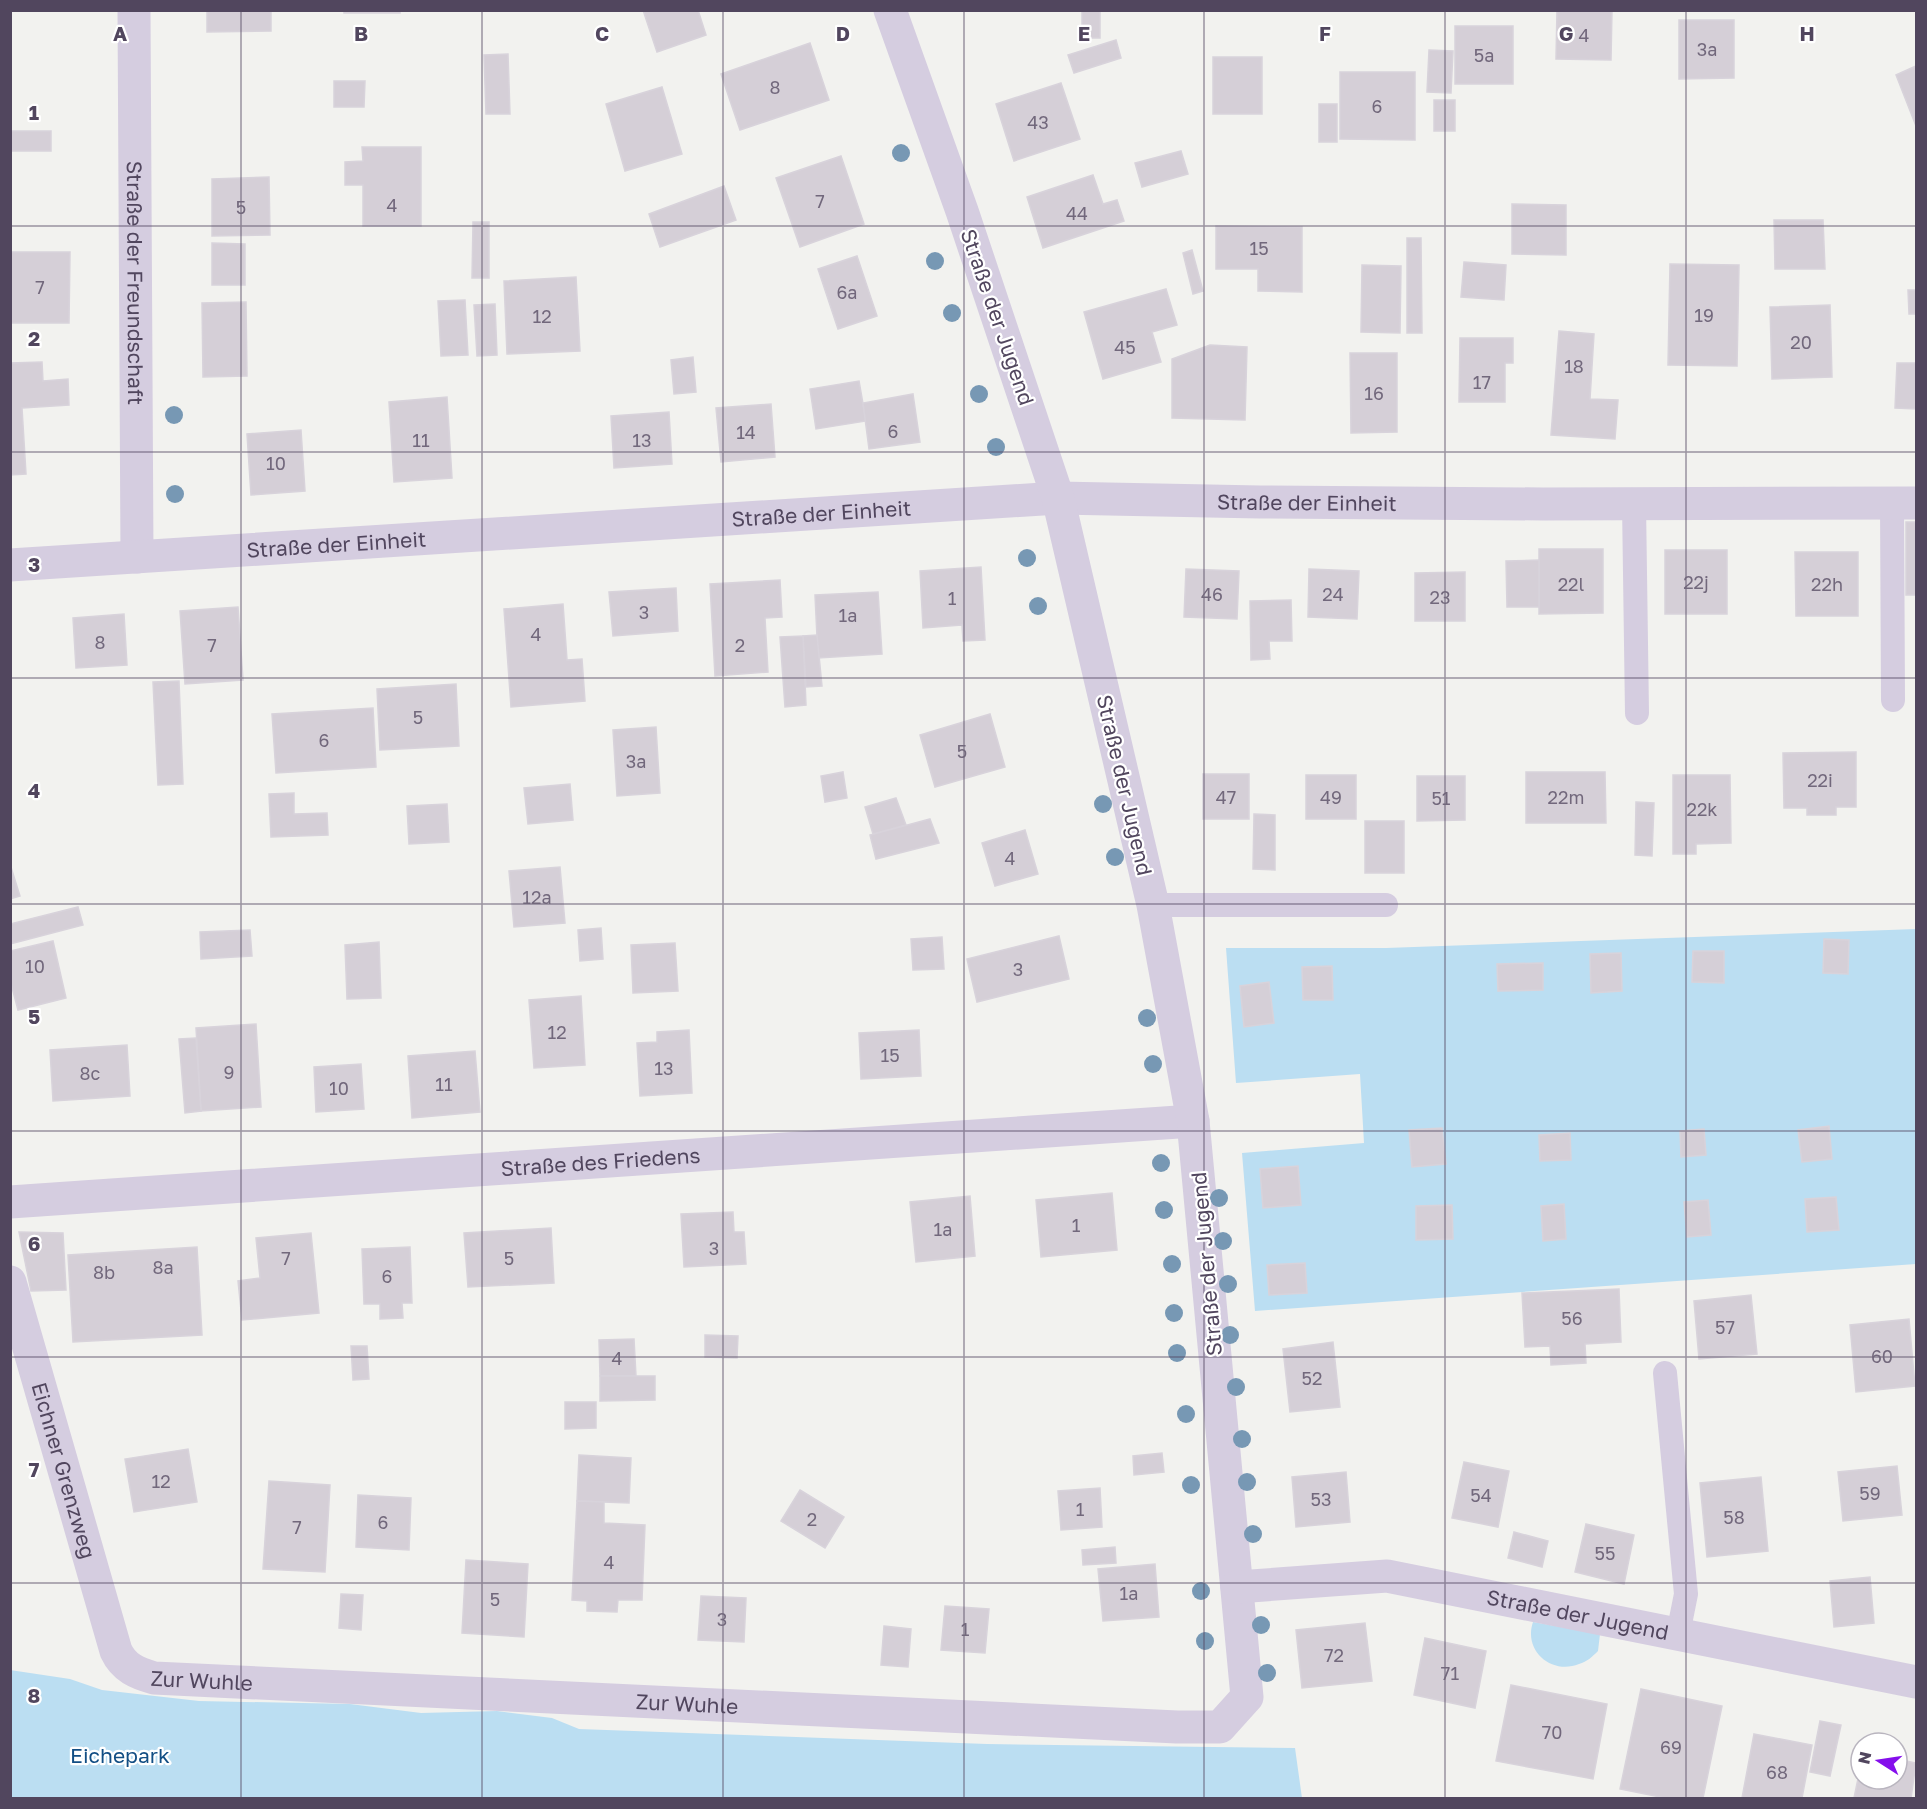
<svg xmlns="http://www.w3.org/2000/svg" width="1927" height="1809" font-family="'Golos Text',sans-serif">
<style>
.green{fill:#bbdef2}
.building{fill:#d5cfd7;stroke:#d8d3db;stroke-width:1.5}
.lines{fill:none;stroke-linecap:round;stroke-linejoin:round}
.service{stroke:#d5cde0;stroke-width:24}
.minor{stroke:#d5cde0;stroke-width:33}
.tree{fill:#7798b4}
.grid{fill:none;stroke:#51465e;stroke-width:1.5;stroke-opacity:0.55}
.labels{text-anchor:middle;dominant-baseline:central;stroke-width:4.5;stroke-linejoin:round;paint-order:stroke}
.number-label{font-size:18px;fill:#72687c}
.street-label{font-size:21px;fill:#51465e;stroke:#fff}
.park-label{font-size:21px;fill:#124e84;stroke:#fff}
.grid-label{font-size:20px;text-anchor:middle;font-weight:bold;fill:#51465e;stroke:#fff;stroke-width:4.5;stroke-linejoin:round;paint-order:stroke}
</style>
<rect width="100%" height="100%" fill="#f2f2ef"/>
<!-- green -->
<g class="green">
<path d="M1916 929V1264L1255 1311 1242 1153 1364 1143 1360 1074 1236 1083 1226 948H1386Z"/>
<path d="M1533 1622 1600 1634 1598 1651C1593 1656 1587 1662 1579 1664 1552 1675 1523 1651 1533 1622Z"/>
<path d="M10 1670 70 1679 102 1690 199 1701 350 1704 421 1713 497 1711 552 1718 579 1729 987 1744 1295 1748 1302 1798H11Z"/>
</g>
<!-- building -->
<g class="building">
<path d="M207 10H271V31L207 32Z"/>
<rect x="344" y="10" width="56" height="3"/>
<path d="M643 10H698L706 35 657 52Z"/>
<rect x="1082" y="10" width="18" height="28"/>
<path d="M1557 10H1612L1611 60 1556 59Z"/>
<path d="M1679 20H1734V78L1679 79Z"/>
<rect x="1455" y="26" width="58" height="58"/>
<path d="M1116 40 1121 58 1074 73 1068 55Z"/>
<path d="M810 43 829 100 740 130 721 74Z"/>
<path d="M1429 50 1453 51 1451 93 1427 92Z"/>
<path d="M508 54 510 114H486L484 55Z"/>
<rect x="1213" y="57" width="49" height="57"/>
<path d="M1916 66V126L1896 75Z"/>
<path d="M1340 72H1415V140L1340 139Z"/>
<path d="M334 81H365L364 107H334Z"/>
<path d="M1061 83 1080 139 1014 161 996 104Z"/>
<path d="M662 87 682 154 625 171 606 104Z"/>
<rect x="1434" y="100" width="21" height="31"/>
<rect x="1319" y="104" width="18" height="38"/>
<rect x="10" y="131" width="41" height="20"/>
<path d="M362 147H421V226H363V185H345V162L363 161Z"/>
<path d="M1181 151 1188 174 1142 187 1135 163Z"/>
<path d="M841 156 864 224 800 247 776 178Z"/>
<path d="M1093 175 1103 204 1117 200 1124 221 1043 248 1027 197Z"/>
<path d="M269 177 270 235 212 236V179Z"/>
<path d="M724 186 736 220 660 247 649 214Z"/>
<path d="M1512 204 1566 205V255L1512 254Z"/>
<path d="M1774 220H1823L1825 269H1775Z"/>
<path d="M473 222H489V278H472Z"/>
<path d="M1216 226 1302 227V292L1258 291V269H1216Z"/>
<path d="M1407 238H1421L1422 333H1407Z"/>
<path d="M212 243 245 244V285H212Z"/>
<path d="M1192 250 1203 291 1193 294 1183 253Z"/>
<path d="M10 252H70L69 323H10Z"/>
<path d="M857 256 877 316 838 329 818 269Z"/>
<path d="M1464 262 1506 265 1504 300 1461 297Z"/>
<path d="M1670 264 1739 265 1737 366 1668 365Z"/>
<path d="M1362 265 1401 266 1400 333 1361 332Z"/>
<path d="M576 277 580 351 507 354 504 281Z"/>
<path d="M1166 289 1177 325 1152 332 1161 362 1103 379 1084 312Z"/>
<path d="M1908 290H1916V314H1909Z"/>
<path d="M465 300 468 355 441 356 438 301Z"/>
<path d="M246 302 247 376 203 377 202 303Z"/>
<path d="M495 304 497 355 477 356 474 305Z"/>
<path d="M1830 305 1832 377 1772 379 1770 307Z"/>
<path d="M1559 331 1594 334 1590 399 1618 400 1615 439 1551 435Z"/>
<path d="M1460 338H1513V363H1505V402H1459Z"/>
<path d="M1210 345 1247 347 1245 420 1172 418V359Z"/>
<path d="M1350 353H1397V432L1351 433Z"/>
<path d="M693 357 696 392 674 394 671 360Z"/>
<path d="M42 362 43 381 68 379 69 405 22 408 26 474 10 475V363Z"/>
<path d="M1897 363H1916V409L1895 408Z"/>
<path d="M859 381 866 421 816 429 810 389Z"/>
<path d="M913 394 920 442 869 449 863 403Z"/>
<path d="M447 397 452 478 394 482 389 402Z"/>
<path d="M771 404 775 457 721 462 716 408Z"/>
<path d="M669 412 672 464 614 468 611 416Z"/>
<path d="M301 430 305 491 251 495 247 434Z"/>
<rect x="1906" y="522" width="10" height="73"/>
<path d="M1539 549H1603V613L1539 614Z"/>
<rect x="1665" y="550" width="62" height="64"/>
<path d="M1795 552H1858V616H1796Z"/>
<path d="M1539 560V607H1507L1506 561Z"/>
<path d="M981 567 985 640 963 641 962 625 923 628 920 571Z"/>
<path d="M1186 569 1239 571 1237 619 1184 617Z"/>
<path d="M1309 569 1359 571 1357 619 1308 617Z"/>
<path d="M1465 572V621H1415V573Z"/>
<path d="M780 580 782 617 765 618 768 672 715 676 710 584Z"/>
<path d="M676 588 678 631 613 636 609 592Z"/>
<path d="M878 592 882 654 818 658 815 595Z"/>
<path d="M1291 600 1292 641H1269L1270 659 1251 660 1250 601Z"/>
<path d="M563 604 567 660 582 659 585 701 511 707 504 609Z"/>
<path d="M238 607 243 680 185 684 180 611Z"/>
<path d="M124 614 127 665 76 668 73 618Z"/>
<path d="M817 635 822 686 806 687 803 636Z"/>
<path d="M803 636 806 705 785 707 780 637Z"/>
<path d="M179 681 183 784 158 785 153 682Z"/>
<path d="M456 684 459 746 380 750 377 689Z"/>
<path d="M373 708 376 767 276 773 272 714Z"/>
<path d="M990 714 1005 767 935 787 920 735Z"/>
<path d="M656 727 660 793 617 796 613 730Z"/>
<path d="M1856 752V807H1836V815H1807V808H1784L1783 753Z"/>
<path d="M843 772 847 798 825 802 821 776Z"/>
<path d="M1526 772H1605L1606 823H1526Z"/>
<rect x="1203" y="774" width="46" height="45"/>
<rect x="1306" y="775" width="50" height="44"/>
<path d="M1673 775H1730L1731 843 1696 844V854H1673Z"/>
<path d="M1417 776H1465V820L1417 821Z"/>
<path d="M570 784 573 820 528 824 524 788Z"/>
<path d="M294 793V814L327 813 328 835 271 837 269 794Z"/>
<path d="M896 798 906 825 873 834 865 807Z"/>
<path d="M1636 802 1654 803 1652 856 1635 855Z"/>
<path d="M447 804 449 842 409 844 407 806Z"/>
<path d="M1254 814 1275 815V870L1253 869Z"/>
<path d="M930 819 939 843 876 859 870 835Z"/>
<rect x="1365" y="821" width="39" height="52"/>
<path d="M1025 830 1038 874 995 886 982 843Z"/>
<path d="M10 864 20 896 10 899Z"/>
<path d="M560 867 565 923 514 927 509 871Z"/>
<path d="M78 907 83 925 10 944V924Z"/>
<path d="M601 928 603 959 580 961 578 930Z"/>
<path d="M250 930 252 956 201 959 200 932Z"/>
<path d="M1059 936 1069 979 977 1002 967 959Z"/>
<path d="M942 937 944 969 913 970 911 939Z"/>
<path d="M1824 939 1849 940 1848 974 1823 973Z"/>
<path d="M53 941 66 998 18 1010 10 980V951Z"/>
<path d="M379 942 381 998 347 999 345 945Z"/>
<path d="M675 943 678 991 633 993 631 945Z"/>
<path d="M1693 951H1724V983L1692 982Z"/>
<path d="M1621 953 1622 991 1591 993 1590 954Z"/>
<path d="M1543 963V990L1498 991 1497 964Z"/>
<path d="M1332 966 1333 1000H1303L1302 967Z"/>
<path d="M1269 982 1274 1023 1244 1027 1240 986Z"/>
<path d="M581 996 585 1065 534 1068 529 1000Z"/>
<path d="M256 1024 261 1107 201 1111 196 1028Z"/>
<path d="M689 1030 692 1093 640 1096 637 1043 657 1042V1032Z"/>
<path d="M919 1030 921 1076 861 1079 859 1033Z"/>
<path d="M196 1038 201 1111 185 1113 179 1039Z"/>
<path d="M127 1045 130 1096 53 1101 50 1050Z"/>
<path d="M475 1051 480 1112 412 1118 408 1056Z"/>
<path d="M361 1064 364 1109 316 1112 314 1067Z"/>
<path d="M1829 1126 1832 1159 1802 1162 1798 1130Z"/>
<path d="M1442 1128 1446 1164 1412 1167 1409 1130Z"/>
<path d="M1704 1129 1706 1155 1681 1157 1680 1131Z"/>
<path d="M1570 1133 1571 1160 1540 1161 1539 1135Z"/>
<path d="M1298 1166 1301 1205 1263 1208 1260 1169Z"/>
<path d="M1112 1193 1117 1250 1041 1257 1036 1200Z"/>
<path d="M970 1196 975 1256 916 1262 910 1202Z"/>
<path d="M1836 1197 1839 1230 1807 1232 1805 1199Z"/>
<path d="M1708 1200 1711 1235 1687 1237 1684 1202Z"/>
<path d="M1564 1204 1566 1239 1543 1241 1541 1206Z"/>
<path d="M1452 1205 1453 1239 1416 1240V1206Z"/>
<path d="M733 1212 734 1232H744L746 1264 684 1267 681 1214Z"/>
<path d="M551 1228 554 1283 468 1287 464 1233Z"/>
<path d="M19 1232 63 1233 66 1290 31 1291Z"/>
<path d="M311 1233 319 1313 242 1320 238 1281 260 1278 256 1238Z"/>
<path d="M197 1247 202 1335 73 1342 68 1255Z"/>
<path d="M410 1247 412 1303H402L403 1318 380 1319V1304H364L362 1249Z"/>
<path d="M1305 1263 1307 1293 1269 1295 1267 1265Z"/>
<path d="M1619 1289 1621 1342 1585 1344 1586 1363 1551 1365 1550 1346 1525 1347 1522 1293Z"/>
<path d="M1751 1295 1757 1354 1699 1359 1694 1301Z"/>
<path d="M1909 1319 1915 1386 1856 1392 1850 1325Z"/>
<path d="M705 1335 738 1336 737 1358 705 1357Z"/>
<path d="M634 1339 636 1376H600L599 1340Z"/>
<path d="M1333 1342 1340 1407 1290 1412 1283 1349Z"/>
<path d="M351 1346H367L369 1379 353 1380Z"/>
<path d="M600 1376H655V1400L600 1401Z"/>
<path d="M565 1402H596V1428L565 1429Z"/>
<path d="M188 1449 197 1502 134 1512 125 1459Z"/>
<path d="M1162 1453 1164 1472 1134 1475 1133 1456Z"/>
<path d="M579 1455 631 1458 629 1503 577 1501Z"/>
<path d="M1464 1462 1509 1471 1498 1527 1452 1518Z"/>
<path d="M1897 1466 1902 1515 1843 1521 1838 1472Z"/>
<path d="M1346 1472 1350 1522 1296 1527 1292 1477Z"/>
<path d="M1761 1477 1768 1551 1707 1557 1700 1483Z"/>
<path d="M269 1481 330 1485 325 1572 263 1569Z"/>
<path d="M1100 1488 1102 1527 1061 1530 1058 1491Z"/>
<path d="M800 1490 844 1517 825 1548 781 1521Z"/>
<path d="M358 1495 411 1498 409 1550 356 1547Z"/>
<path d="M577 1501 604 1502V1523L645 1525 642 1600H618L617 1612 587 1611V1601L572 1600Z"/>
<path d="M1586 1524 1634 1535 1624 1584 1575 1572Z"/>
<path d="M1514 1532 1548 1541 1542 1567 1508 1558Z"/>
<path d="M1115 1547 1116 1563 1083 1565 1082 1550Z"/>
<path d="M466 1560 528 1564 524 1637 462 1633Z"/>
<path d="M1155 1564 1159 1617 1103 1621 1098 1569Z"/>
<path d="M1870 1577 1874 1623 1834 1627 1830 1581Z"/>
<path d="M341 1594 363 1595 361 1630 339 1628Z"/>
<path d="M701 1596 746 1598 744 1642 698 1640Z"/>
<path d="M945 1606 989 1609 985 1653 941 1650Z"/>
<path d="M1365 1623 1372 1681 1302 1688 1296 1630Z"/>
<path d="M884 1626 911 1629 908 1667 881 1665Z"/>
<path d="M1425 1638 1486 1651 1475 1708 1414 1695Z"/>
<path d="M1511 1685 1607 1704 1593 1779 1496 1761Z"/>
<path d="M1641 1689 1722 1706 1703 1798H1665L1620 1789Z"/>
<path d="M1820 1721 1841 1725 1830 1776 1810 1772Z"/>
<path d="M1754 1734 1812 1745 1802 1798H1742Z"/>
<path d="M1897 1759 1916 1763 1911 1798H1854L1861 1764V1779H1897Z"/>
</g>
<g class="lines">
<!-- service -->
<g class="service">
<path d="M1892 502 1893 700"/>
<path d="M1634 503 1637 713"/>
<path d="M1153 905H1386"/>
<path d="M1665 1373 1686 1594 1678 1634"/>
</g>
<!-- minor -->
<g class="minor">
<path id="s1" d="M134 10 137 557"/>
<path id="s2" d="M10 565 1058 498 1260 502 1543 504 1916 503"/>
<path id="s3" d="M10 1202 1193 1121"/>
<path id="s4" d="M10 1282 116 1651C124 1668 137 1673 154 1678L1177 1727H1220L1247 1697 1193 1121 1153 905 1058 498 962 211 890 10"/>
<path id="s5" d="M1237 1587 1387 1576 1916 1682"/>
</g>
</g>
<!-- trees -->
<g class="tree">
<circle cx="901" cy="153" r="9"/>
<circle cx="935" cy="261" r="9"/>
<circle cx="952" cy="313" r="9"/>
<circle cx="979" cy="394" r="9"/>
<circle cx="174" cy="415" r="9"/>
<circle cx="996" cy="447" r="9"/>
<circle cx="175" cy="494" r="9"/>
<circle cx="1027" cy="558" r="9"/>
<circle cx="1038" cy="606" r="9"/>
<circle cx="1103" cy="804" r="9"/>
<circle cx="1115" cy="857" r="9"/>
<circle cx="1147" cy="1018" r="9"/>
<circle cx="1153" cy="1064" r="9"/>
<circle cx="1161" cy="1163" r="9"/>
<circle cx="1219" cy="1198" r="9"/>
<circle cx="1164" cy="1210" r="9"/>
<circle cx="1223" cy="1241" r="9"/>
<circle cx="1172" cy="1264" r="9"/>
<circle cx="1228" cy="1284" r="9"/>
<circle cx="1174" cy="1313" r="9"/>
<circle cx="1230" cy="1335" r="9"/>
<circle cx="1177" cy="1353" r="9"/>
<circle cx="1236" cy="1387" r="9"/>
<circle cx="1186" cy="1414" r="9"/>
<circle cx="1242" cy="1439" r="9"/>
<circle cx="1247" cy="1482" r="9"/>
<circle cx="1191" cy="1485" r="9"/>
<circle cx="1253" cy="1534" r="9"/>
<circle cx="1201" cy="1591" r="9"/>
<circle cx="1261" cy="1625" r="9"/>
<circle cx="1205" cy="1641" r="9"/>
<circle cx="1267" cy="1673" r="9"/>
</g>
<!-- grid -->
<path class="grid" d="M241 10V1798M482 10V1798M723 10V1798M964 10V1798M1204 10V1798M1445 10V1798M1686 10V1798M10 226H1916M10 452H1916M10 678H1916M10 904H1916M10 1131H1916M10 1357H1916M10 1583H1916"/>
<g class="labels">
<!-- number labels -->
<g class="number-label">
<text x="1584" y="35">4</text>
<text x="1707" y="49">3a</text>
<text x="1484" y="55">5a</text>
<text x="775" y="87">8</text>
<text x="1377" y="106">6</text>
<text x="1038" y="122">43</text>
<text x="820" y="201">7</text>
<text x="392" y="205">4</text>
<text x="241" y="207">5</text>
<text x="1077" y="213">44</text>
<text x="1259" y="248">15</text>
<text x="40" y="287">7</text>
<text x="847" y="292">6a</text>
<text x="1704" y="315">19</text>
<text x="542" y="316">12</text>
<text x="1801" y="342">20</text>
<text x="1125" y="347">45</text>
<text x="1574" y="366">18</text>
<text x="1482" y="382">17</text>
<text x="1374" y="393">16</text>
<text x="893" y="431">6</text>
<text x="746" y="432">14</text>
<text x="421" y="440">11</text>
<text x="642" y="440">13</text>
<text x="276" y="463">10</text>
<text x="1696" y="582">22j</text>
<text x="1571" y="584">22l</text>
<text x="1827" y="584">22h</text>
<text x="1212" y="594">46</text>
<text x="1333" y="594">24</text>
<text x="1440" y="597">23</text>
<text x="952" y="598">1</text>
<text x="644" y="612">3</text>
<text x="848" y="615">1a</text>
<text x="536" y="634">4</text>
<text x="100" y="642">8</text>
<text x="212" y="645">7</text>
<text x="740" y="645">2</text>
<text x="418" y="717">5</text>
<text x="324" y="740">6</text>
<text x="962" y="751">5</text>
<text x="636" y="761">3a</text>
<text x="1820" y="780">22i</text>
<text x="1226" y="797">47</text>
<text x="1331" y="797">49</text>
<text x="1566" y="797">22m</text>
<text x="1441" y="798">51</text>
<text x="1702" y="809">22k</text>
<text x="1010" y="858">4</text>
<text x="537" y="897">12a</text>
<text x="35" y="966">10</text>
<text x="1018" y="969">3</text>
<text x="557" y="1032">12</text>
<text x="890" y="1055">15</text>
<text x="664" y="1068">13</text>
<text x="229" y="1072">9</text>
<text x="90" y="1073">8c</text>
<text x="444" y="1084">11</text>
<text x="339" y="1088">10</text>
<text x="1076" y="1225">1</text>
<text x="943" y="1229">1a</text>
<text x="714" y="1248">3</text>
<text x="286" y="1258">7</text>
<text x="509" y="1258">5</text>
<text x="163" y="1267">8a</text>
<text x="104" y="1272">8b</text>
<text x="387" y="1276">6</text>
<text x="1572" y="1318">56</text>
<text x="1725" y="1327">57</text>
<text x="1882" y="1356">60</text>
<text x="617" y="1358">4</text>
<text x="1312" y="1378">52</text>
<text x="161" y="1481">12</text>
<text x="1870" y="1493">59</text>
<text x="1481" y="1495">54</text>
<text x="1321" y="1499">53</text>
<text x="1080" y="1509">1</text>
<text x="1734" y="1517">58</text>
<text x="812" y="1519">2</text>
<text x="383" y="1522">6</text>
<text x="297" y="1527">7</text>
<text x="1605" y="1553">55</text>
<text x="609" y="1562">4</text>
<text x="1129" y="1593">1a</text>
<text x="495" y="1599">5</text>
<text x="722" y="1619">3</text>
<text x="965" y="1629">1</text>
<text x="1334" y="1655">72</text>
<text x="1450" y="1673">71</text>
<text x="1552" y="1732">70</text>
<text x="1671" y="1747">69</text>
<text x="1777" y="1772">68</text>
</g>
<!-- street labels -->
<g class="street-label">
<text stroke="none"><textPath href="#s1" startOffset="273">Straße der Freundschaft</textPath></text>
<text transform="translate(998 317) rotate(71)">Straße der Jugend</text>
<text stroke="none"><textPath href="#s2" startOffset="1299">Straße der Einheit</textPath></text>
<text stroke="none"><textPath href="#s2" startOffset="813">Straße der Einheit</textPath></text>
<text stroke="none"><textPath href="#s2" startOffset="327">Straße der Einheit</textPath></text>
<text transform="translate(1125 785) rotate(77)">Straße der Jugend</text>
<text stroke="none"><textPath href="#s3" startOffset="592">Straße des Friedens</textPath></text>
<text transform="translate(1206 1264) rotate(-95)">Straße der Jugend</text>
<text stroke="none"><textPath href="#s4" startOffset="196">Eichner Grenzweg</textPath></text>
<text stroke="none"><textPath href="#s5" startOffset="345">Straße der Jugend</textPath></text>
<text stroke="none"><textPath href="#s4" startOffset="480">Zur Wuhle</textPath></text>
<text stroke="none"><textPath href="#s4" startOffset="966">Zur Wuhle</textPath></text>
</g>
<!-- park labels -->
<g class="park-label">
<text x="120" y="1755">Eichepark</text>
</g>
</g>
<g class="grid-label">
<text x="120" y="41">A</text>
<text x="361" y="41">B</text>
<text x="602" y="41">C</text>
<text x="843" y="41">D</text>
<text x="1084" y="41">E</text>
<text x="1325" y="41">F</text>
<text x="1566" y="41">G</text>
<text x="1807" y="41">H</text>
<text x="34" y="120">1</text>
<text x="34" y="346">2</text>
<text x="34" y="572">3</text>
<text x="34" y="798">4</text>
<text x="34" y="1024">5</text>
<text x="34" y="1251">6</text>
<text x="34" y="1477">7</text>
<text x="34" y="1703">8</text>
</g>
<!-- border -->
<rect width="1927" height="1809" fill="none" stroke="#51465e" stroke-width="24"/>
<!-- north arrow -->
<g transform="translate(1879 1761) rotate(282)"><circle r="28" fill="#ffffff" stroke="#b9b5bf" stroke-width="1.5"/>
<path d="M0-4.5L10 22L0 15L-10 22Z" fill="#850fec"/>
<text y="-9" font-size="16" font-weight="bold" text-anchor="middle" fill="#51465e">N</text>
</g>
</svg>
